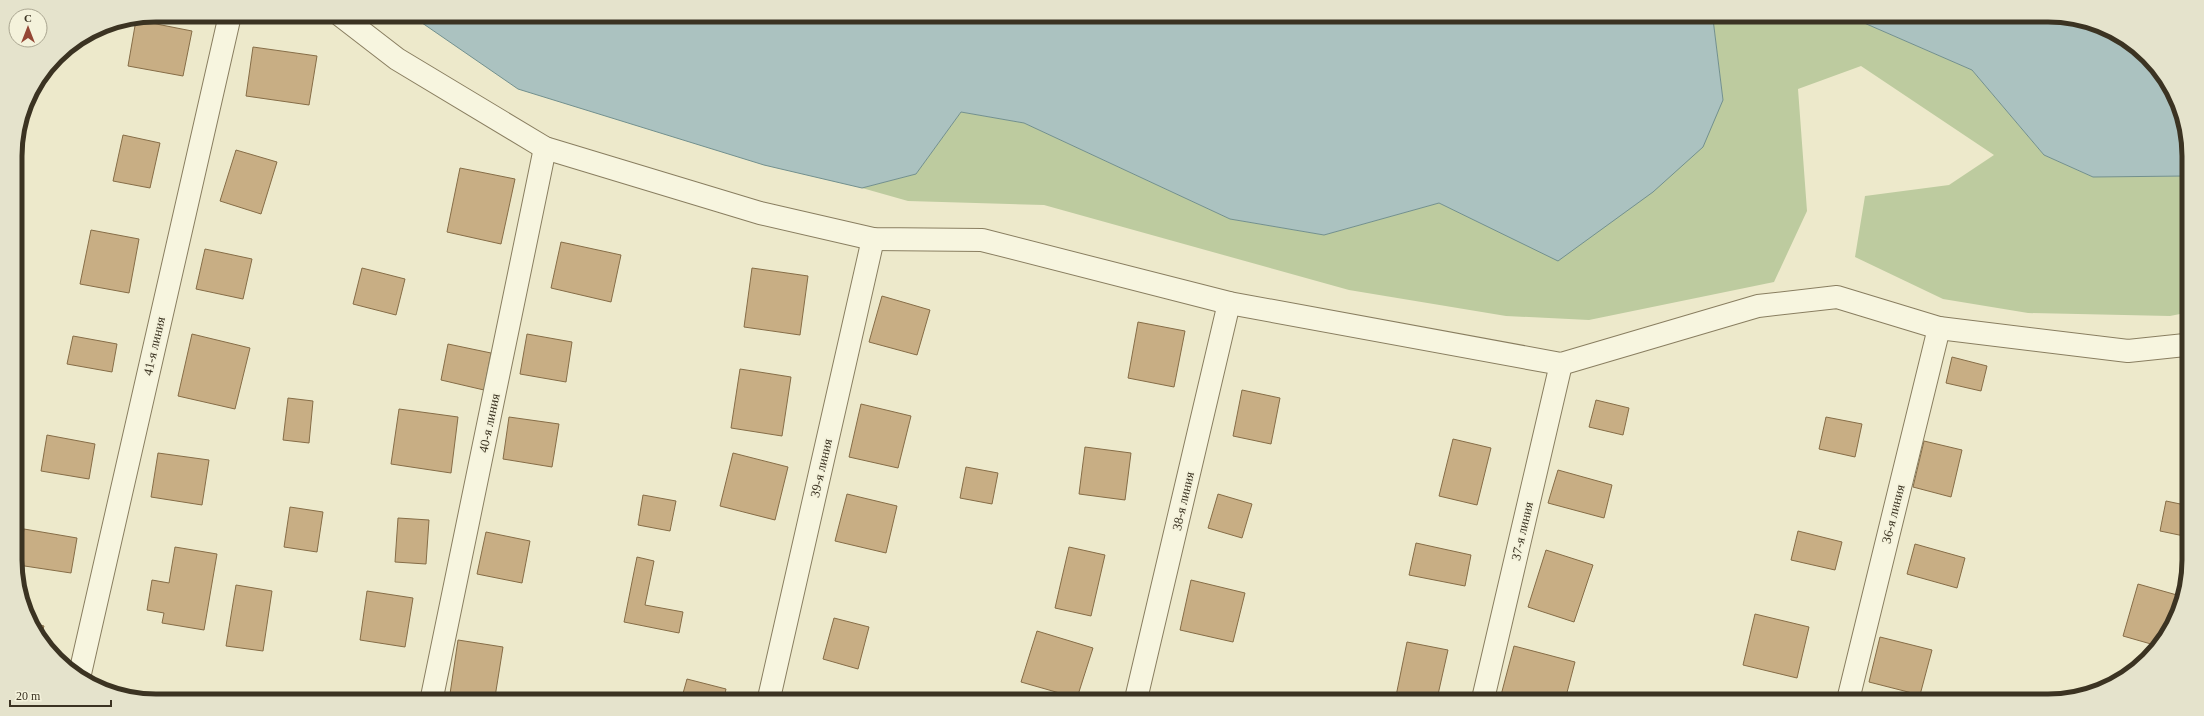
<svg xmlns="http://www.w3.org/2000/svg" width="2204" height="716" font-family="Georgia,serif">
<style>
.green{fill:#bdcb9f}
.water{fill:#abc2c0;stroke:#72908e}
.building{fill:#c8ae84;stroke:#866d47}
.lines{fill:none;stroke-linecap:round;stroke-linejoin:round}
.street-casing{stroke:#897e60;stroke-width:24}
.street{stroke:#f7f5df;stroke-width:22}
.labels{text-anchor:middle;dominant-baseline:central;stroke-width:3.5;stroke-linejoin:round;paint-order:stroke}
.street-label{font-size:13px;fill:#3b3322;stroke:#f4f2db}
.rim{fill:none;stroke:#3b3322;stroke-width:5}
</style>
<rect width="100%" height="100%" fill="#ede9cb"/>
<!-- green -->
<path class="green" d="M1713 19H1855L1972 70 2044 155 2093 177 2186 176 2185 313 2170 316 2028 313 1943 299 1855 257 1865 196 1949 185 1994 155 1861 66 1798 89 1807 211 1774 282 1589 320 1506 316 1349 290 1044 205 908 201 862 188 916 174 961 112 1024 123 1230 219 1324 235 1439 203 1558 260 1723 100Z"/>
<!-- water -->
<g class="water">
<path d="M412 16 1713 19 1723 100 1703 147 1653 192 1558 261 1439 203 1324 235 1230 219 1024 123 961 112 916 174 862 188 764 165 518 89Z"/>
<path d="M1855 19 2084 20 2126 39 2154 63 2186 129V176L2093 177 2044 155 1972 70Z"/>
</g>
<!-- building -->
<g class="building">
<path d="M136 20 192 31 183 76 128 66Z"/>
<path d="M253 47 317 56 309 105 246 96Z"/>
<path d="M123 135 160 143 150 188 113 181Z"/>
<path d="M236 150 277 162 261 214 220 201Z"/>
<path d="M460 168 515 179 501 244 447 232Z"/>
<path d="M91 230 139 239 129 293 80 284Z"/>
<path d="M561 242 621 255 611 302 551 288Z"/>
<path d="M205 249 252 259 243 299 196 289Z"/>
<path d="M362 268 405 279 396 315 353 304Z"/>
<path d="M752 268 808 276 800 335 744 327Z"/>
<path d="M882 296 930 310 917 355 869 342Z"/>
<path d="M1138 322 1185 331 1174 387 1128 378Z"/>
<path d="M192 334 250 348 235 409 178 396Z"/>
<path d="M527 334 572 342 566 382 520 374Z"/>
<path d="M73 336 117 344 112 372 67 364Z"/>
<path d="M448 344 491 353 484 390 441 380Z"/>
<path d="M1952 357 1987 366 1981 391 1946 383Z"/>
<path d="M740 369 791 377 782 436 731 428Z"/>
<path d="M1242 390 1280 398 1271 444 1233 436Z"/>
<path d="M288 398 313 401 309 443 283 440Z"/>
<path d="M1596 400 1629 408 1623 435 1589 427Z"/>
<path d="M861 404 911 416 898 468 849 457Z"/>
<path d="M399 409 458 417 451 473 391 464Z"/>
<path d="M509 417 559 424 552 467 503 459Z"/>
<path d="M1826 417 1862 424 1855 457 1819 449Z"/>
<path d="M47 435 95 444 89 479 41 471Z"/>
<path d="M1453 439 1491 448 1477 505 1439 496Z"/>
<path d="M1924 441 1962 450 1951 497 1913 487Z"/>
<path d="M2185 441V454H2182Z"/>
<path d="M1085 447 1131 453 1125 500 1079 494Z"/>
<path d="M158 453 209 460 202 505 151 497Z"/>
<path d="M733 453 788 467 775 520 720 506Z"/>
<path d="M966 467 998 473 992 504 960 498Z"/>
<path d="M1558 470 1612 485 1604 518 1548 503Z"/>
<path d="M847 494 897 506 886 553 835 541Z"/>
<path d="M1218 494 1252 504 1242 538 1208 528Z"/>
<path d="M643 495 676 501 670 531 638 525Z"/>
<path d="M2166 501 2185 505 2184 536 2160 531Z"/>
<path d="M290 507 323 512 317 552 284 547Z"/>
<path d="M398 518 429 520 426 564 395 562Z"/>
<path d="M24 529 77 538 71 573 18 565Z"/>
<path d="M1798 531 1842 542 1835 570 1791 560Z"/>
<path d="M486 532 530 541 522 583 477 574Z"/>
<path d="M1416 543 1471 555 1465 586 1409 575Z"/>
<path d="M1915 544 1965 558 1957 588 1907 574Z"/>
<path d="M175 547 217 554 204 630 162 623 164 613 147 610 152 580 169 583Z"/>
<path d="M1069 547 1105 555 1091 616 1055 608Z"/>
<path d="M1546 550 1593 565 1574 622 1528 607Z"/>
<path d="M637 557 654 561 645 605 683 612 679 633 624 622Z"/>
<path d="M1191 580 1245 593 1233 642 1180 630Z"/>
<path d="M2138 584 2184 597 2165 638 2158 646 2123 636Z"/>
<path d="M236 585 272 591 263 651 226 646Z"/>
<path d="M367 591 413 598 405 647 360 640Z"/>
<path d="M1755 614 1809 627 1797 678 1743 665Z"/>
<path d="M834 618 869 627 858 669 823 659Z"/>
<path d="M36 624 44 626 41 635Z"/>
<path d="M1037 631 1093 648 1077 698 1021 682Z"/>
<path d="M1880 637 1932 650 1920 695 1869 682Z"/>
<path d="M458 640 503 647 495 697H467L450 694Z"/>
<path d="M1407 642 1448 650 1437 699H1412L1396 696Z"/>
<path d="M1514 646 1575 662 1565 700 1500 699Z"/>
<path d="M687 679 726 689 724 698 682 697Z"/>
</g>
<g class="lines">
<!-- street casing -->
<g class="street-casing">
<g id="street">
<path d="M340 15 397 59 545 148 760 213 873 239 982 240 1229 303 1561 364 1758 306 1837 297 1939 328 2128 351 2185 345"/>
<path d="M79 678 230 15"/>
<path d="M432 697 545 148"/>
<path d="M769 698 873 239"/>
<path d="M1136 699 1229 303"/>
<path d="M1483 699 1561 364"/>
<path d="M1848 700 1939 328"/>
</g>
</g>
<!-- street -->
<use href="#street" class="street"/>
</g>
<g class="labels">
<!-- street labels -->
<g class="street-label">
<text transform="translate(154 346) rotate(-77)">41-я линия</text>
<text transform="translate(489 423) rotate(-78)">40-я линия</text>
<text transform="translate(821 468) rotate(-77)">39-я линия</text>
<text transform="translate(1183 501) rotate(-77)">38-я линия</text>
<text transform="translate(1893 514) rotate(-76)">36-я линия</text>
<text transform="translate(1522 531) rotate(-77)">37-я линия</text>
</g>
</g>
<!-- crop -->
<path d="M0 0H2204V716H0ZM156 22H2048A134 134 0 0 1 2182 156V560A134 134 0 0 1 2048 694H156A134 134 0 0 1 22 560V156A134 134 0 0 1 156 22Z" fill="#e5e3cc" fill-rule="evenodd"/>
<path class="rim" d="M156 22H2048A134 134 0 0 1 2182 156V560A134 134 0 0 1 2048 694H156A134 134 0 0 1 22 560V156A134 134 0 0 1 156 22Z"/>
<!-- north arrow -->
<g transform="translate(28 28)"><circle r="19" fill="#f4f2db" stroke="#aaa691"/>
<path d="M0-3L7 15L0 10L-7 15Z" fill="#944634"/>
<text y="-6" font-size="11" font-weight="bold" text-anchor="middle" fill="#3b3322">С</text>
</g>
<!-- scale -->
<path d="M10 700v6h101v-6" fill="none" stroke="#3b3322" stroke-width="2"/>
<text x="16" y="700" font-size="12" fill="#3b3322" stroke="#f4f2db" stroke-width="3" paint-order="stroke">20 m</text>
</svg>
